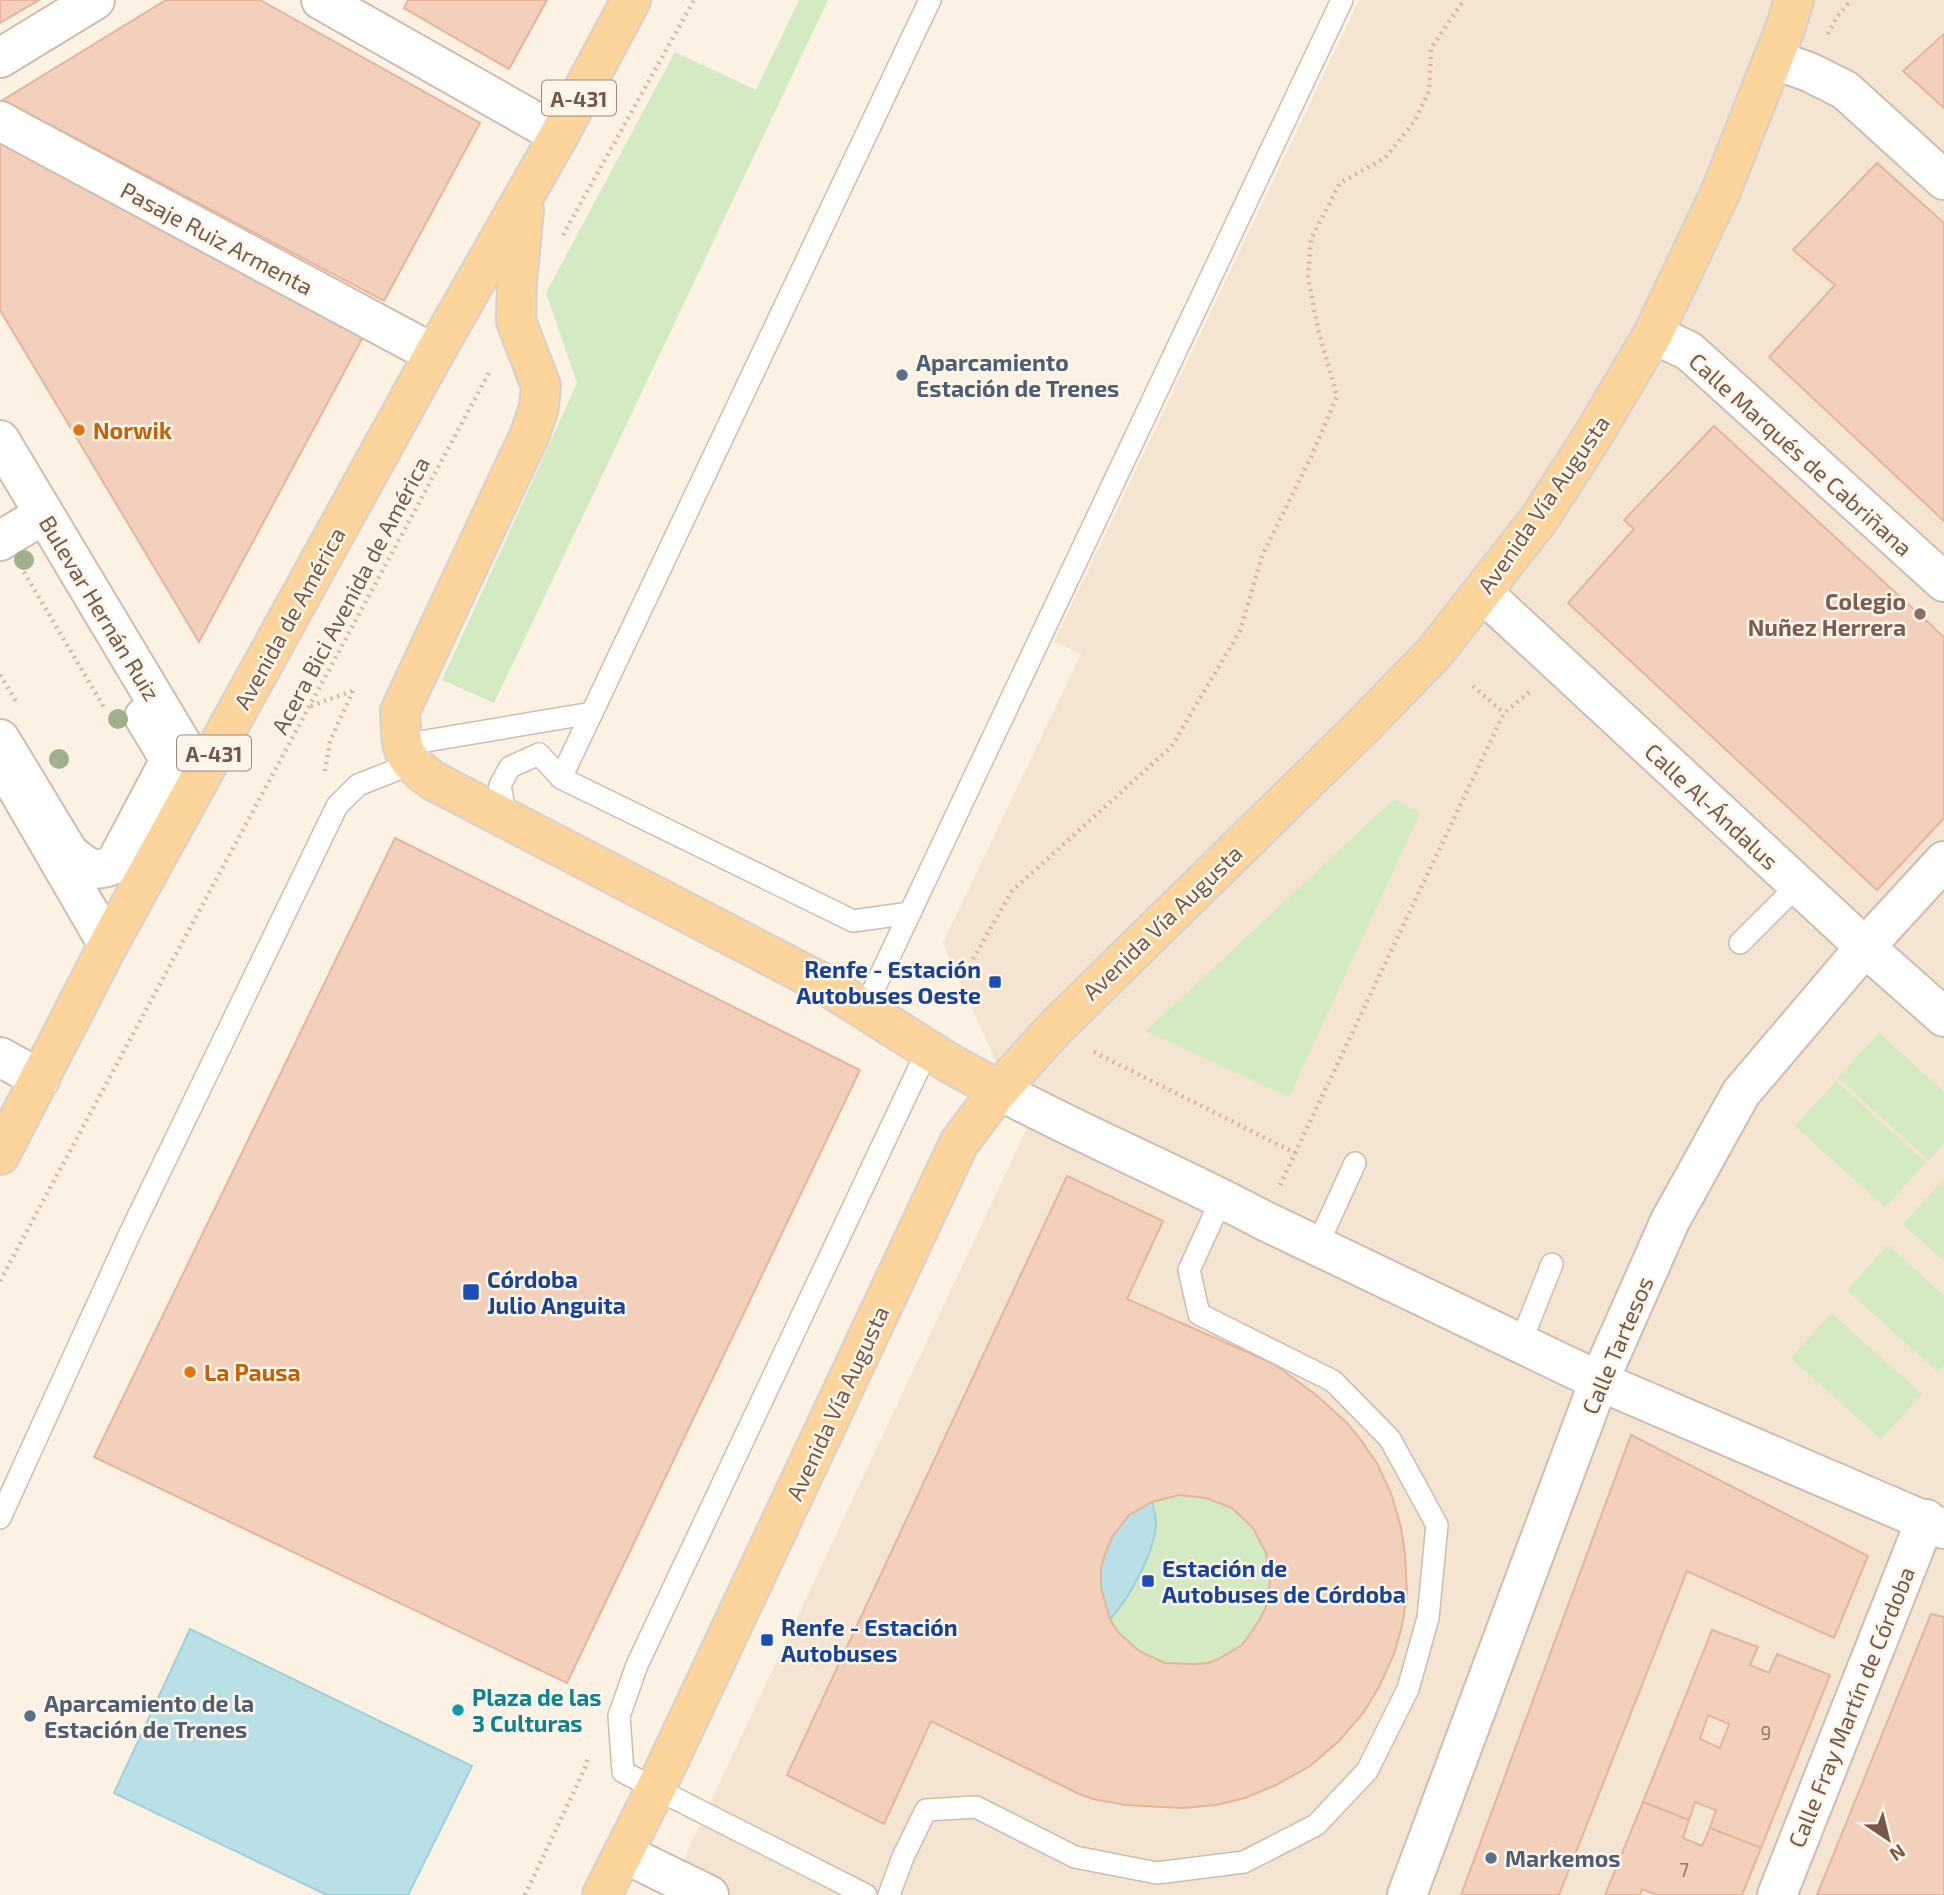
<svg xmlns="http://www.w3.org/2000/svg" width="1944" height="1895" font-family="'Exo 2',sans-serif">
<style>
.residential{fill:#f4e4d2}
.green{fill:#d3eac2}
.water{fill:#b8e0e6;stroke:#9fd0d8;stroke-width:2}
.building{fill:#f2d0bb;stroke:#e4b59c;stroke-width:2;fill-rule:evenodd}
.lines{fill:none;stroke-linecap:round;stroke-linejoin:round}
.lane-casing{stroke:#d0bcad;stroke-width:24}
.street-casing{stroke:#d0bcad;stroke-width:42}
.secondary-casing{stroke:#d3bbaa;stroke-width:42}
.primary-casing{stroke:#d8d0cc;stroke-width:42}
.path{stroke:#d7b39f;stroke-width:4.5;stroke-dasharray:2 5;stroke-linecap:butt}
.lane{stroke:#fff;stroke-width:21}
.street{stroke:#fff;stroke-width:38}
.secondary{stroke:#fff;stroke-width:38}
.primary{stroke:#fbd59c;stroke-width:38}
.tree{fill:#a0b08b}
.service-dot{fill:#5c6f8a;stroke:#fff6ea;stroke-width:2.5}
.food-dot{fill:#e8710a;stroke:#fff6ea;stroke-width:2.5}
.education-dot{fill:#8d6e63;stroke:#fff6ea;stroke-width:2.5}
.transit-dot{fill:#1a4fb4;stroke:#fff6ea;stroke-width:2.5}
.culture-dot{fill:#0f9aa8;stroke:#fff6ea;stroke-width:2.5}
.labels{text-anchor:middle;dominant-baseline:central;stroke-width:5;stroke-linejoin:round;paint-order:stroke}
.number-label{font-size:19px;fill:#947666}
.shield{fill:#fff6ea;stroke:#9e8779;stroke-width:2}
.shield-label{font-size:21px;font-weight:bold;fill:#755849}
.street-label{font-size:23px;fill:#755849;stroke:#fff6ea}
.service-label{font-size:23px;font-weight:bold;fill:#4e5e75;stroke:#fff6ea;text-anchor:start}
.food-label{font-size:23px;font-weight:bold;fill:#c56008;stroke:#fff6ea;text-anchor:start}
.education-label{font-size:23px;font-weight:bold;fill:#785e54;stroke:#fff6ea;text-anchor:end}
.transit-label{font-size:23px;font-weight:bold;fill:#164399;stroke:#fff6ea;text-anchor:start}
.culture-label{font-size:23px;font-weight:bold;fill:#0d838f;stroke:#fff6ea;text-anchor:start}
</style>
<rect width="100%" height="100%" fill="#fcf2e4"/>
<!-- residential -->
<path class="residential" d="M1359 0H1944V1895H667L1026 1130 943 943 1081 654 1054 642Z"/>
<!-- green -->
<g class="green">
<path d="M799 0H828L494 703 442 680 577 383 546 293 675 52 756 90Z"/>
<path d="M1394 799 1420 813 1289 1097 1146 1031Z"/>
<path d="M1879 1033 1944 1092V1143L1929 1160 1838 1078Z"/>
<path d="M1836 1081 1926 1163 1885 1207 1795 1126Z"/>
<path d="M1944 1179V1261L1903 1224Z"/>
<path d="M1888 1245 1944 1296V1365L1938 1372 1847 1290Z"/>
<path d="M1831 1313 1922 1394 1881 1439 1791 1358Z"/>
<path d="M1179 1495C1197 1497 1215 1498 1231 1508 1242 1515 1252 1528 1259 1540 1280 1579 1269 1628 1230 1652 1222 1656 1214 1661 1206 1663 1197 1665 1188 1664 1179 1664 1149 1662 1125 1644 1110 1619 1132 1594 1152 1557 1156 1524 1156 1517 1154 1509 1152 1502Z"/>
</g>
<!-- water -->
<g class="water">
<path d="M1152 1502C1154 1509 1156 1517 1156 1524 1154 1554 1130 1597 1110 1619 1107 1609 1102 1598 1101 1587 1098 1562 1110 1534 1128 1516 1135 1510 1145 1506 1152 1502Z"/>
<path d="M190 1629 472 1766 408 1895H327L114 1793Z"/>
</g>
<!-- building -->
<g class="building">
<path d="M0 0H39L0 23Z"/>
<path d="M166 0H260L480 123 384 301 3 100Z"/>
<path d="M408 0H547L509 69 404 8Z"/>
<path d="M1944 34V108L1903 71Z"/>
<path d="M0 141 363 337 199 642 0 310Z"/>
<path d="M1877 163 1944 223V521L1769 357 1835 285 1793 250Z"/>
<path d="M1714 426 1944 637V818L1877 890 1568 603 1634 529 1624 520Z"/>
<path d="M395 838 860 1070 567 1683 94 1457Z"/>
<path d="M1067 1176 1163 1221 1127 1299 1274 1364 1315 1394 1347 1423 1361 1440 1378 1465 1392 1496 1401 1527 1405 1554 1407 1594 1402 1626 1394 1654 1380 1685 1364 1712 1339 1741 1310 1766 1276 1785 1245 1798 1216 1805 1183 1808 1125 1805 1093 1799 1077 1793 931 1721 884 1824 787 1775ZM1179 1495 1206 1498 1232 1508 1253 1528 1266 1553 1270 1582 1266 1607 1259 1621 1242 1645 1218 1659 1208 1663 1195 1664 1165 1663 1139 1651 1118 1632 1110 1619 1101 1588V1568L1105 1554 1112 1537 1129 1515 1152 1502Z"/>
<path d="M1631 1435 1868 1556 1834 1638 1687 1571 1559 1895H1461Z"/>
<path d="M1931 1614 1944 1617V1895H1817Z"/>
<path d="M1712 1630 1758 1647 1750 1665 1769 1673 1777 1654 1830 1675 1761 1848 1710 1828 1716 1810 1695 1802 1689 1820 1643 1802ZM1708 1715 1729 1724 1720 1748 1700 1739Z"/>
<path d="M1643 1802 1689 1820 1683 1838 1702 1846 1710 1828 1761 1848 1742 1895H1657L1642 1889 1640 1895H1605Z"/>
</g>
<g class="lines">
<!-- lane casing -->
<g class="lane-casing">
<g id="lane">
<path d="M402 745 592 713"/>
<path d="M561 778 930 0"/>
<path d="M506 818 500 785 510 767 539 754 561 778 853 921 910 913"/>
<path d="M1740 943 1798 885"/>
<path d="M864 1010 1342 0"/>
<path d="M1317 1246 1355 1163"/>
<path d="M1520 1344 1552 1264"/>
<path d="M0 1518 131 1231 337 806 358 785 411 764"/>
<path d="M866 1895 623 1772 619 1716 637 1665 928 1049"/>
<path d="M889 1895 903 1857 926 1810 976 1807 1075 1857 1157 1873 1244 1862 1316 1825 1367 1771 1408 1689 1428 1618 1437 1525 1390 1439 1333 1381 1199 1314 1189 1270 1222 1198"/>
</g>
</g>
<!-- street casing -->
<g class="street-casing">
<g id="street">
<path d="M321 0 559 135"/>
<path d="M0 58 95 0"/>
<path d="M1773 59 1809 72 1845 90 1944 180"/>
<path d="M0 121 434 354"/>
<path d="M1653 334 1689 351 1944 582"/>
<path d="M0 541 44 514"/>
<path d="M1482 592 1865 947 1944 1017"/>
<path d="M0 739 69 853C87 868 93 874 115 864L170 760 144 717"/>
<path d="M0 1057 40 1079"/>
<path d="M999 1090C1086 1137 1177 1174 1263 1220L1599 1381 1944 1529"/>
<path d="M623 1853 709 1895"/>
<path d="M1407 1895 1599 1381 1670 1221 1741 1093 1865 947 1944 861"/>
<path d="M1777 1895 1926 1519"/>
</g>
</g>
<!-- secondary casing -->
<g class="secondary-casing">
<g id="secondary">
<path d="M0 440 201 776"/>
<path d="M0 759 108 945"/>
</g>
</g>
<!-- primary casing -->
<g class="primary-casing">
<g id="primary">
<path d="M524 210 517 281 516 321 541 386 539 407 530 434 400 711C402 750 399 755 432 780L824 984 951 1064 999 1090"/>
<path d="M0 1155 108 945 434 354 559 135 631 0"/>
<path d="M602 1895 656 1788 959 1143 999 1090 1055 1028 1364 725 1435 652 1539 519 1592 437 1653 334 1721 191 1786 26 1794 0"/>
</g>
</g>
<!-- path -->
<g class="path">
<path d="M1828 34 1836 18 1851 0"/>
<path d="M563 235 694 0"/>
<path d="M24 572 105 709"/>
<path d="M0 675 17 703"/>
<path d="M1473 686 1504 713"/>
<path d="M311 706 352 691"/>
<path d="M325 771 330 741 353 691"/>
<path d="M973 959 1012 891 1171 747 1240 631 1262 556 1311 457 1337 396 1318 329 1308 278 1311 239 1340 183 1385 158 1414 122 1429 91 1431 48 1464 0"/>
<path d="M1094 1052 1295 1153"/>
<path d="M1280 1185 1504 713 1532 690"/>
<path d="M0 1281 491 369"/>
<path d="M525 1895 585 1768 588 1757"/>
</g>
<!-- lane -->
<use href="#lane" class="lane"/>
<!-- street -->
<use href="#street" class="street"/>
<!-- secondary -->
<use href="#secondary" class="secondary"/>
<!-- primary -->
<use href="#primary" class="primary"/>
</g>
<!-- trees -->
<g class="tree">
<circle cx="24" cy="560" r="10"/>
<circle cx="118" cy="719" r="10"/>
<circle cx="59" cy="759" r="10"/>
</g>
<!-- markers -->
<g class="service-dot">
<circle cx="902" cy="375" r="7"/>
<circle cx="30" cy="1716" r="7"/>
<circle cx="1491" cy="1858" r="7"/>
</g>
<g class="food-dot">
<circle cx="79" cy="430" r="7"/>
<circle cx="190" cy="1372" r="7"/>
</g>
<circle class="education-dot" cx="1920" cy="614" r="7"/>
<g class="transit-dot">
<rect x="988" y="975" width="14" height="14" rx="3.5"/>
<rect x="462" y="1283" width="18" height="18" rx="3.5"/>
<rect x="1141" y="1574" width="14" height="14" rx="3.5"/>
<rect x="760" y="1633" width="14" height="14" rx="3.5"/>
</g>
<circle class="culture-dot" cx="458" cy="1710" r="7"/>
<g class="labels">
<!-- number labels -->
<g class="number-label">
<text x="1766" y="1732">9</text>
<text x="1684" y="1869">7</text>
</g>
<!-- shield labels -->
<g class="shield">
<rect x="542" y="80.5" width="74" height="35" rx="5"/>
<rect x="177" y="735.5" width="74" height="35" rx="5"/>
</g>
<g class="shield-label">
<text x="579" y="98">A-431</text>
<text x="214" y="753">A-431</text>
</g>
<!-- street labels -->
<g class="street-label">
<text transform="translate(217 238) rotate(28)">Pasaje Ruiz Armenta</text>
<text transform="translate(1801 454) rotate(42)">Calle Marqués de Cabriñana</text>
<text transform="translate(1543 504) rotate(-55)">Avenida Vía Augusta</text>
<text transform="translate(350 595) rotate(-62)">Acera Bici Avenida de América</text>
<text transform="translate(100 608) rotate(59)">Bulevar Hernán Ruiz</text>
<text transform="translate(289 618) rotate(-61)">Avenida de América</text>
<text transform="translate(1712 806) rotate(43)">Calle Al-Ándalus</text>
<text transform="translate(1162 922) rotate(-44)">Avenida Vía Augusta</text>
<text transform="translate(1617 1345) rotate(-67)">Calle Tartesos</text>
<text transform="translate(837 1403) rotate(-65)">Avenida Vía Augusta</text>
<text transform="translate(1851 1707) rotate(-68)">Calle Fray Martín de Córdoba</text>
</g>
<!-- service labels -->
<g class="service-label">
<text x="916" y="362">Aparcamiento<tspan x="916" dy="26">Estación de Trenes</tspan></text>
<text x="44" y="1703">Aparcamiento de la<tspan x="44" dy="26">Estación de Trenes</tspan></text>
<text x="1505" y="1858">Markemos</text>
</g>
<!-- food labels -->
<g class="food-label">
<text x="93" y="430">Norwik</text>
<text x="204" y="1372">La Pausa</text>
</g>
<!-- education labels -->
<g class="education-label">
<text x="1906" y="601">Colegio<tspan x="1906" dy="26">Nuñez Herrera</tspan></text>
</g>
<!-- transit labels -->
<g class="transit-label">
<text x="981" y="969" text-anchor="end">Renfe - Estación<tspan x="981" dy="26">Autobuses Oeste</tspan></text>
<text x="487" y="1279">Córdoba<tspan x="487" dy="26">Julio Anguita</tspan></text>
<text x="1162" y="1568">Estación de<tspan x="1162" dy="26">Autobuses de Córdoba</tspan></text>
<text x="781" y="1627">Renfe - Estación<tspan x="781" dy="26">Autobuses</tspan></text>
</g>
<!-- culture labels -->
<g class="culture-label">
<text x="472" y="1697">Plaza de las<tspan x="472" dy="26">3 Culturas</tspan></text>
</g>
</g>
<!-- north arrow -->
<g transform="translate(1888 1839) rotate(145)" stroke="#fff6ea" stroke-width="5" paint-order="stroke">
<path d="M0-5L12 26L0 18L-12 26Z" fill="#755849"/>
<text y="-10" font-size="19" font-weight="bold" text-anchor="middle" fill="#755849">N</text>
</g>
</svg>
